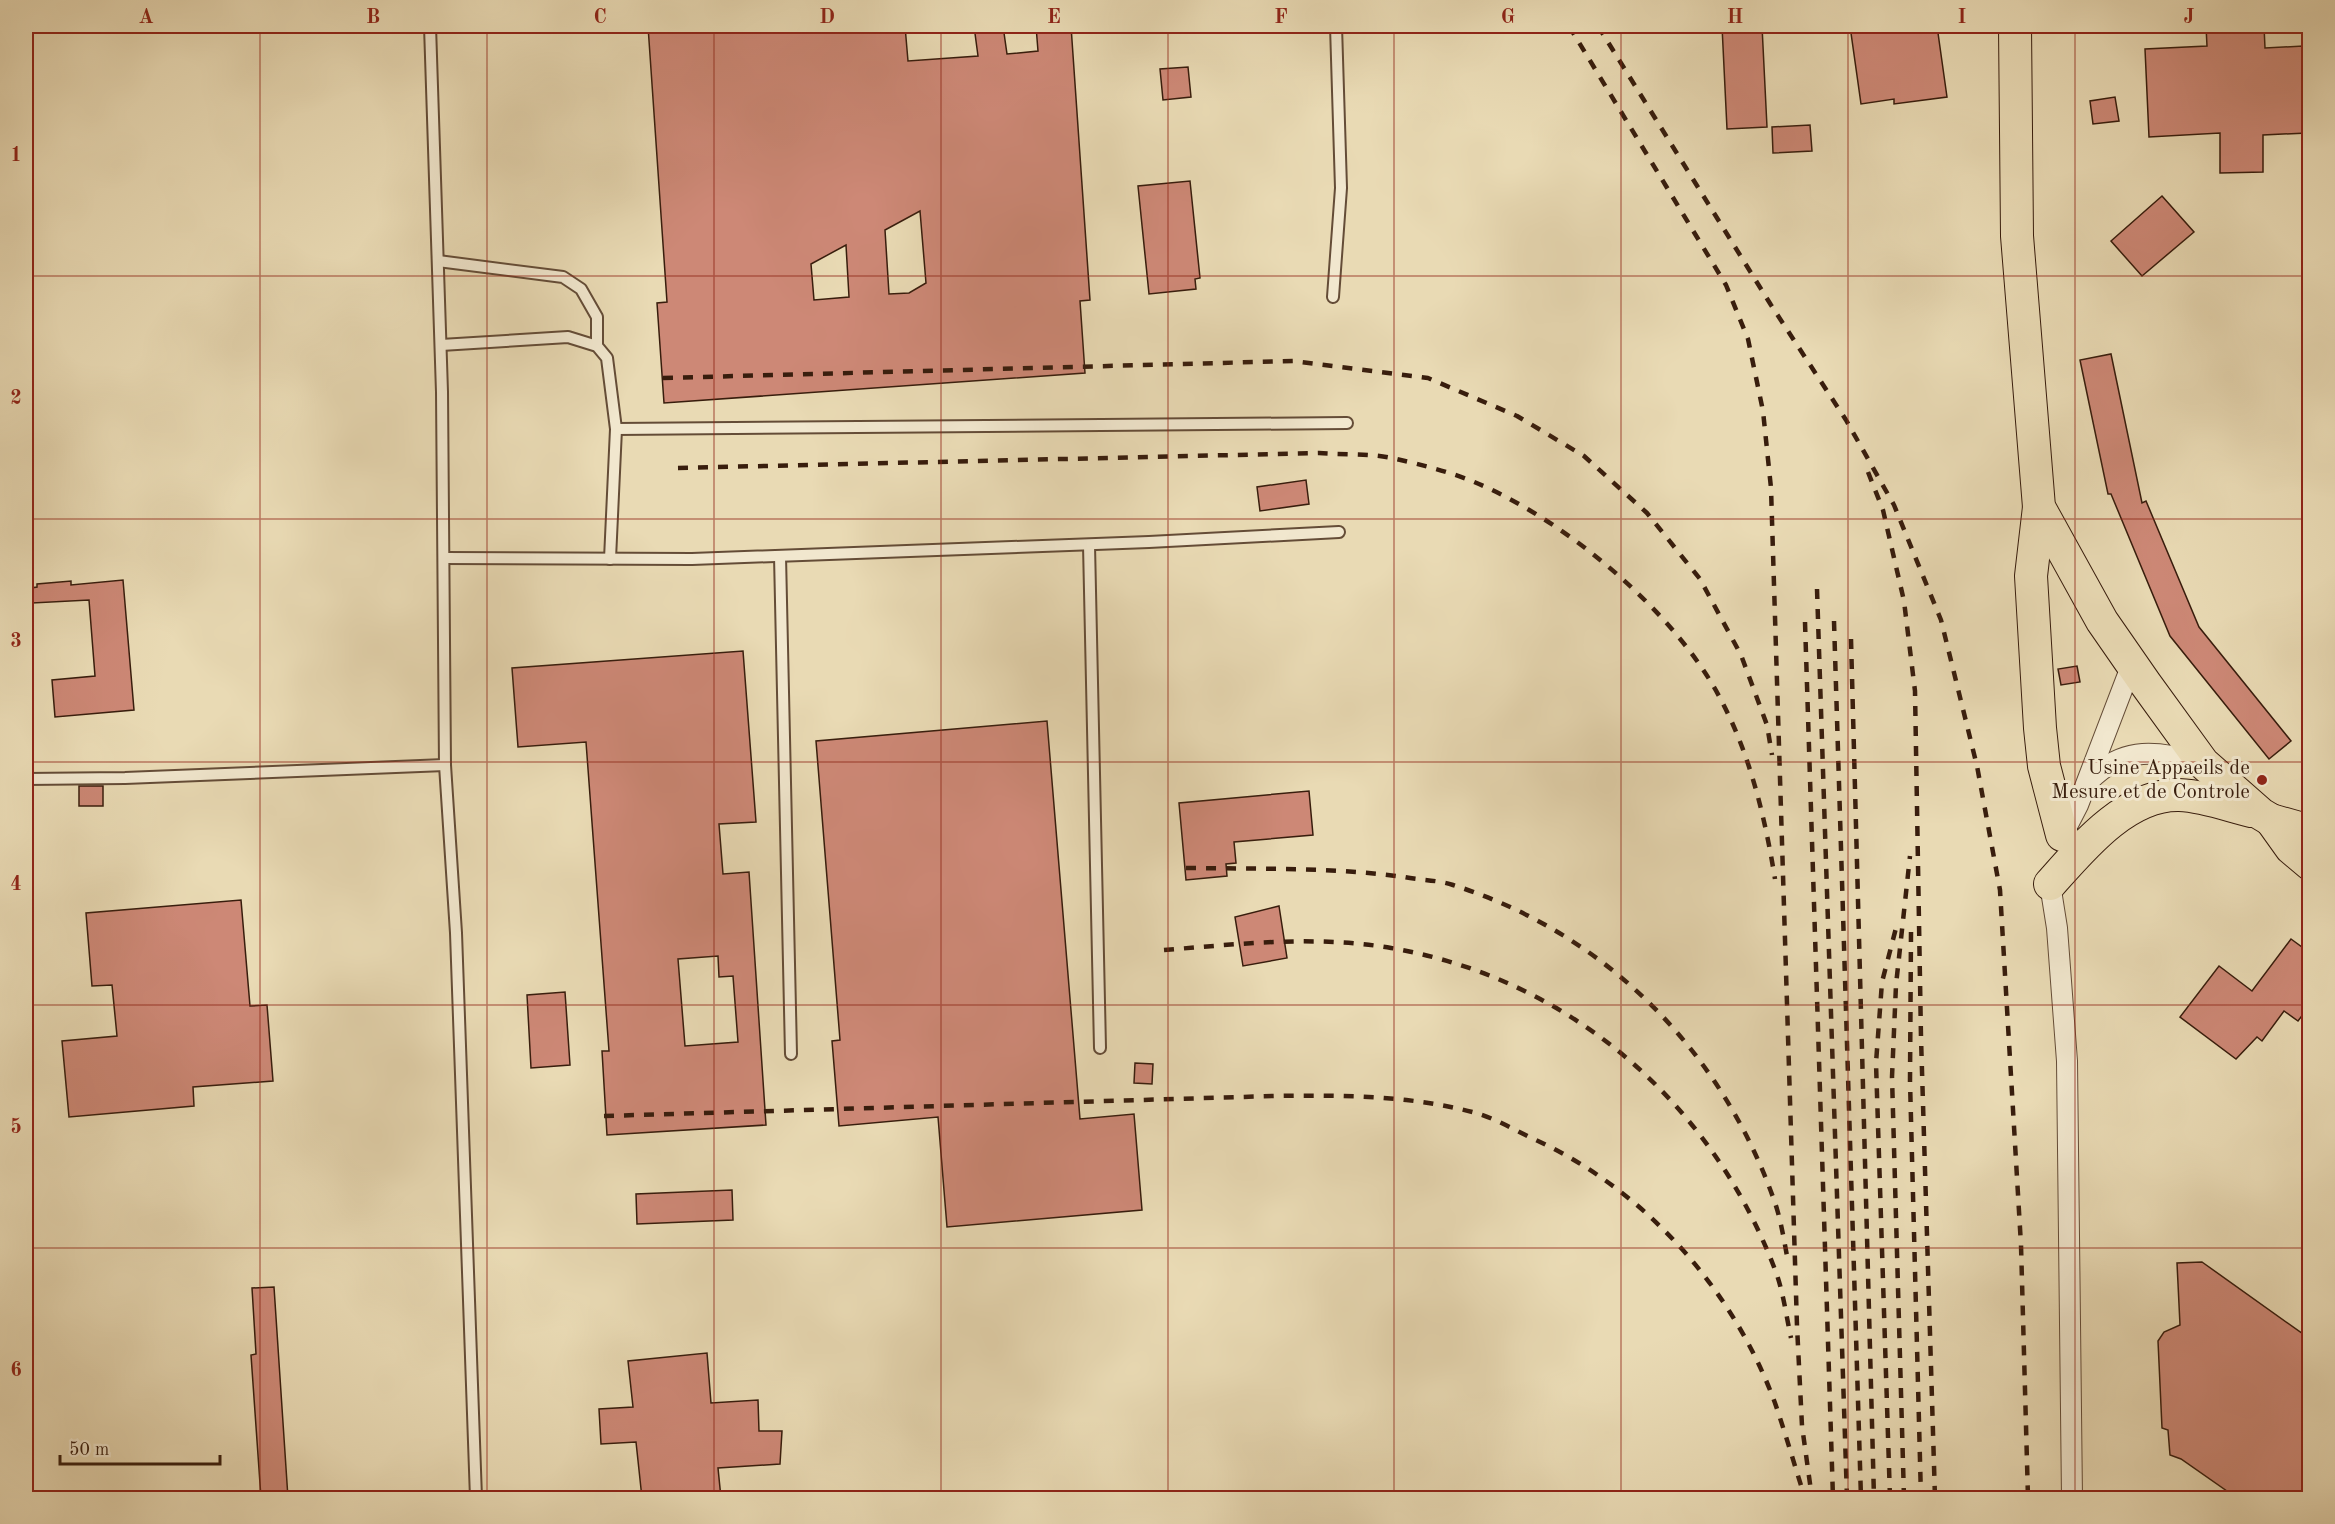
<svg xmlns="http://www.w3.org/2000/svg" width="2335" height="1524" font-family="'Old Standard TT',serif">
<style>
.building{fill:#cd8876;stroke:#381d0d;stroke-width:1.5;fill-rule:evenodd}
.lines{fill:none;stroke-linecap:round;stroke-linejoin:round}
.lane-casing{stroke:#644c37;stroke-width:14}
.street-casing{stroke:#644c37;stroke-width:22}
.primary-casing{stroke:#381d0d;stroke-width:34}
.lane{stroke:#f1e7ce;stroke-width:10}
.street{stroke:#f1e7ce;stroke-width:20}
.primary{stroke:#e9dab4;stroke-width:32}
.rail{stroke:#381d0d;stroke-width:4.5;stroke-dasharray:10 10;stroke-linecap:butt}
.grid{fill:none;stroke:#8f2418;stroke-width:1.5;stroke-opacity:0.55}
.poi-dot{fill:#8f2418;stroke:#f1e7ce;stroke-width:2}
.labels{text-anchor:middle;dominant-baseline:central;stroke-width:6;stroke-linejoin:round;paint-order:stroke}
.poi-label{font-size:21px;fill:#381d0d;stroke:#f1e7ce;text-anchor:end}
.neatline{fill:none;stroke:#8f2418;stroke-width:2}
.grid-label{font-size:20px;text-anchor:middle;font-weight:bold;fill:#8f2418}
</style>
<rect width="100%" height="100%" fill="#e9dab4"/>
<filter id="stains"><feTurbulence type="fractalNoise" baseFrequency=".00333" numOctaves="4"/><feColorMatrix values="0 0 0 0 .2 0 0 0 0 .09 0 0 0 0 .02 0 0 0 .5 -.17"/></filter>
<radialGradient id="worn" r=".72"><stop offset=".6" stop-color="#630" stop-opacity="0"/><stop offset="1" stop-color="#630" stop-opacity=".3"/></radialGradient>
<!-- building -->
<g class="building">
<path d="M648 26H905L908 61 978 56 974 26H1003L1007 54 1038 51 1036 26H1071L1090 300 1080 301 1085 373 664 403 657 303 667 302ZM920 211 926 283 909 293 889 294 885 230ZM846 245 849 297 814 300 811 264Z"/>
<path d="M1722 26H1762L1767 127 1727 129Z"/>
<path d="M1850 26H1937L1947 97 1894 104V99L1861 104Z"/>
<path d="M2206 26H2264L2265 48 2303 46 2307 133 2263 135V172L2220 173V133L2149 137 2145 49 2207 46Z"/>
<path d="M1188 67 1191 97 1163 100 1160 69Z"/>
<path d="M2115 97 2119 121 2093 124 2090 101Z"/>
<path d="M1810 125 1812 151 1773 153 1772 127Z"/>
<path d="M1190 181 1200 278 1195 279 1196 289 1149 294 1138 186Z"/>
<path d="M2162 196 2194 232 2142 276 2111 241Z"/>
<path d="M2111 354 2142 503 2146 501 2199 627 2291 741 2269 759 2170 636 2111 494H2108L2080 360Z"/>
<path d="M1306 480 1309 504 1260 511 1257 487Z"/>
<path d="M123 580 134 710 55 717 52 680 95 676 89 600 32 603 31 588 37 587V584L71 581V585Z"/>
<path d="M743 651 756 822 719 824 723 874 749 872 766 1125 607 1135 602 1051H609L586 742 518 747 512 668ZM718 956 719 977 733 976 738 1042 685 1046 678 959Z"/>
<path d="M2077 666 2080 682 2061 685 2058 669Z"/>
<path d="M1047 721 1080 1119 1134 1114 1142 1210 947 1227 938 1117 839 1126 832 1041 840 1040 816 741Z"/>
<rect x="79" y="786" width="24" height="20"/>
<path d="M1309 791 1313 835 1234 842 1236 863 1226 864 1227 876 1186 880 1179 803Z"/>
<path d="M241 900 250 1006 267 1005 273 1081 193 1087 194 1106 69 1117 62 1041 117 1036 112 985 92 986 86 913Z"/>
<path d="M1279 906 1287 958 1243 966 1235 917Z"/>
<path d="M2291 939 2310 953V1005L2298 1021 2284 1011 2262 1041 2257 1037 2236 1059 2180 1017 2219 966 2252 991Z"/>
<path d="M565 992 570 1065 531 1068 527 995Z"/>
<path d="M1135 1063 1153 1064 1152 1084 1134 1083Z"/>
<path d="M732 1190 733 1220 637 1224 636 1194Z"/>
<path d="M2202 1262 2310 1339V1498H2237L2181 1459 2170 1455 2168 1430 2162 1428 2158 1341 2164 1332 2180 1325 2177 1263Z"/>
<path d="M274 1287 288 1498H261L251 1355 256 1354 252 1288Z"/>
<path d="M707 1353 711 1403 758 1400 759 1431H782L780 1464 718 1468 721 1498H642L636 1442 601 1444 599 1409 633 1407 628 1361Z"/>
</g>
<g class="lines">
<!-- lane casing -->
<g class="lane-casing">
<g id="lane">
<path d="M430 26 442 392 445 765 456 933 476 1498"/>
<path d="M438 261 563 277 581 289 597 317V346"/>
<path d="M1333 297 1341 188 1336 26"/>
<path d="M441 345 568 337 597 346 607 358 616 429 610 559"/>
<path d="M616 429 1347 423"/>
<path d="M1089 545 1100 1048"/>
<path d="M780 556 791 1054"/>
<path d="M444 558 692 559 1149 542 1339 532"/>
<path d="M26 779 125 778 445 765"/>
</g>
</g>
<!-- street casing -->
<g class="street-casing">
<g id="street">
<path d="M2089 781C2125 744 2158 752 2203 763"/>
<path d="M2061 838 2078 805 2132 664"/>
<path d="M2053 873 2050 884 2057 928 2067 1061 2072 1498"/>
</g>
</g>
<!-- primary casing -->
<g class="primary-casing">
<g id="primary">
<path d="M2015 26 2017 236 2039 507 2102 621 2145 683 2203 763 2261 814 2271 820 2310 831"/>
<path d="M2039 507 2031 576 2040 728 2044 766 2062 835"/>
<path d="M2271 820 2291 848 2310 864"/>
<path d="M2050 884C2082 848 2126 794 2179 795 2204 796 2227 805 2251 811"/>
</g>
</g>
<!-- lane -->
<use href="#lane" class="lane"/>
<!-- street -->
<use href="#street" class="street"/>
<!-- primary -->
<use href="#primary" class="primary"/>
<!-- rail -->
<g class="rail">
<path d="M1569 26 1726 285 1748 339 1763 411 1771 488 1797 1326 1802 1426 1812 1498"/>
<path d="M1598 26 1771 305 1846 420 1894 505 1941 620 1977 766 2000 890 2021 1245 2028 1498"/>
<path d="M663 378 1293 361 1428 378 1517 416 1584 456 1647 513 1700 579 1741 655 1767 725 1772 755"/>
<path d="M678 468 1319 453C1344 455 1372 453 1396 459 1423 465 1454 473 1479 484 1567 522 1675 612 1720 698 1750 754 1765 817 1775 879"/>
<path d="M1868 472 1883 510 1904 601 1915 691 1921 1038 1935 1498"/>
<path d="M1817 589 1847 1498"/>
<path d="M1834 621 1861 1498"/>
<path d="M1805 622 1833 1498"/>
<path d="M1851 639 1874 1498"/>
<path d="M1186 868C1259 869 1332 867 1404 877 1419 880 1438 880 1453 885 1605 933 1721 1050 1774 1200 1781 1219 1784 1241 1788 1261"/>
<path d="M1911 932 1910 1081 1921 1498"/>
<path d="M1164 950C1240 944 1316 935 1391 948 1568 978 1710 1101 1774 1267 1783 1289 1786 1315 1791 1338"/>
<path d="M604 1116 1274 1096C1342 1095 1410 1095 1476 1113 1497 1119 1518 1132 1538 1141 1647 1192 1734 1291 1775 1403 1786 1435 1795 1467 1805 1498"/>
<path d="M1890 1498 1876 1063 1882 982 1896 928"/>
<path d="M1904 1498 1892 1077 1896 985 1910 856"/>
</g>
</g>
<!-- grid -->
<path class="grid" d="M260 26V1498M487 26V1498M714 26V1498M941 26V1498M1168 26V1498M1394 26V1498M1621 26V1498M1848 26V1498M2075 26V1498M26 276H2310M26 519H2310M26 762H2310M26 1005H2310M26 1248H2310"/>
<!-- markers -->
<circle class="poi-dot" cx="2262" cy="780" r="6"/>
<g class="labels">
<!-- poi labels -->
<g class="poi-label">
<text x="2250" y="768">Usine Appaeils de<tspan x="2250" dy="24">Mesure et de Controle</tspan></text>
</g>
</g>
<!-- margin -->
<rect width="2335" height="1524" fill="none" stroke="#e9dab4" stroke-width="66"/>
<!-- scale -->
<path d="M60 1455v9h160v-9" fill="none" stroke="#381d0d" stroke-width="3"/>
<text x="69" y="1455" font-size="18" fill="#381d0d" stroke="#f1e7ce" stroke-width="4.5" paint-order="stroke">50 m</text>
<rect x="33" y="33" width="2269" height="1458" class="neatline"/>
<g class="grid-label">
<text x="146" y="23">A</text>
<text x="373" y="23">B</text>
<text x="600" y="23">C</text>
<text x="827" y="23">D</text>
<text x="1054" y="23">E</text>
<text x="1281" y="23">F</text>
<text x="1508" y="23">G</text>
<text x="1735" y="23">H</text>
<text x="1962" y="23">I</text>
<text x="2189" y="23">J</text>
<text x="16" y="161">1</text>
<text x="16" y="404">2</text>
<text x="16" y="647">3</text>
<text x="16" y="890">4</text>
<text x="16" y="1133">5</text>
<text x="16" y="1376">6</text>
</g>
<rect width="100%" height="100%" filter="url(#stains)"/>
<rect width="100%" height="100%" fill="url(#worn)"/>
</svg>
